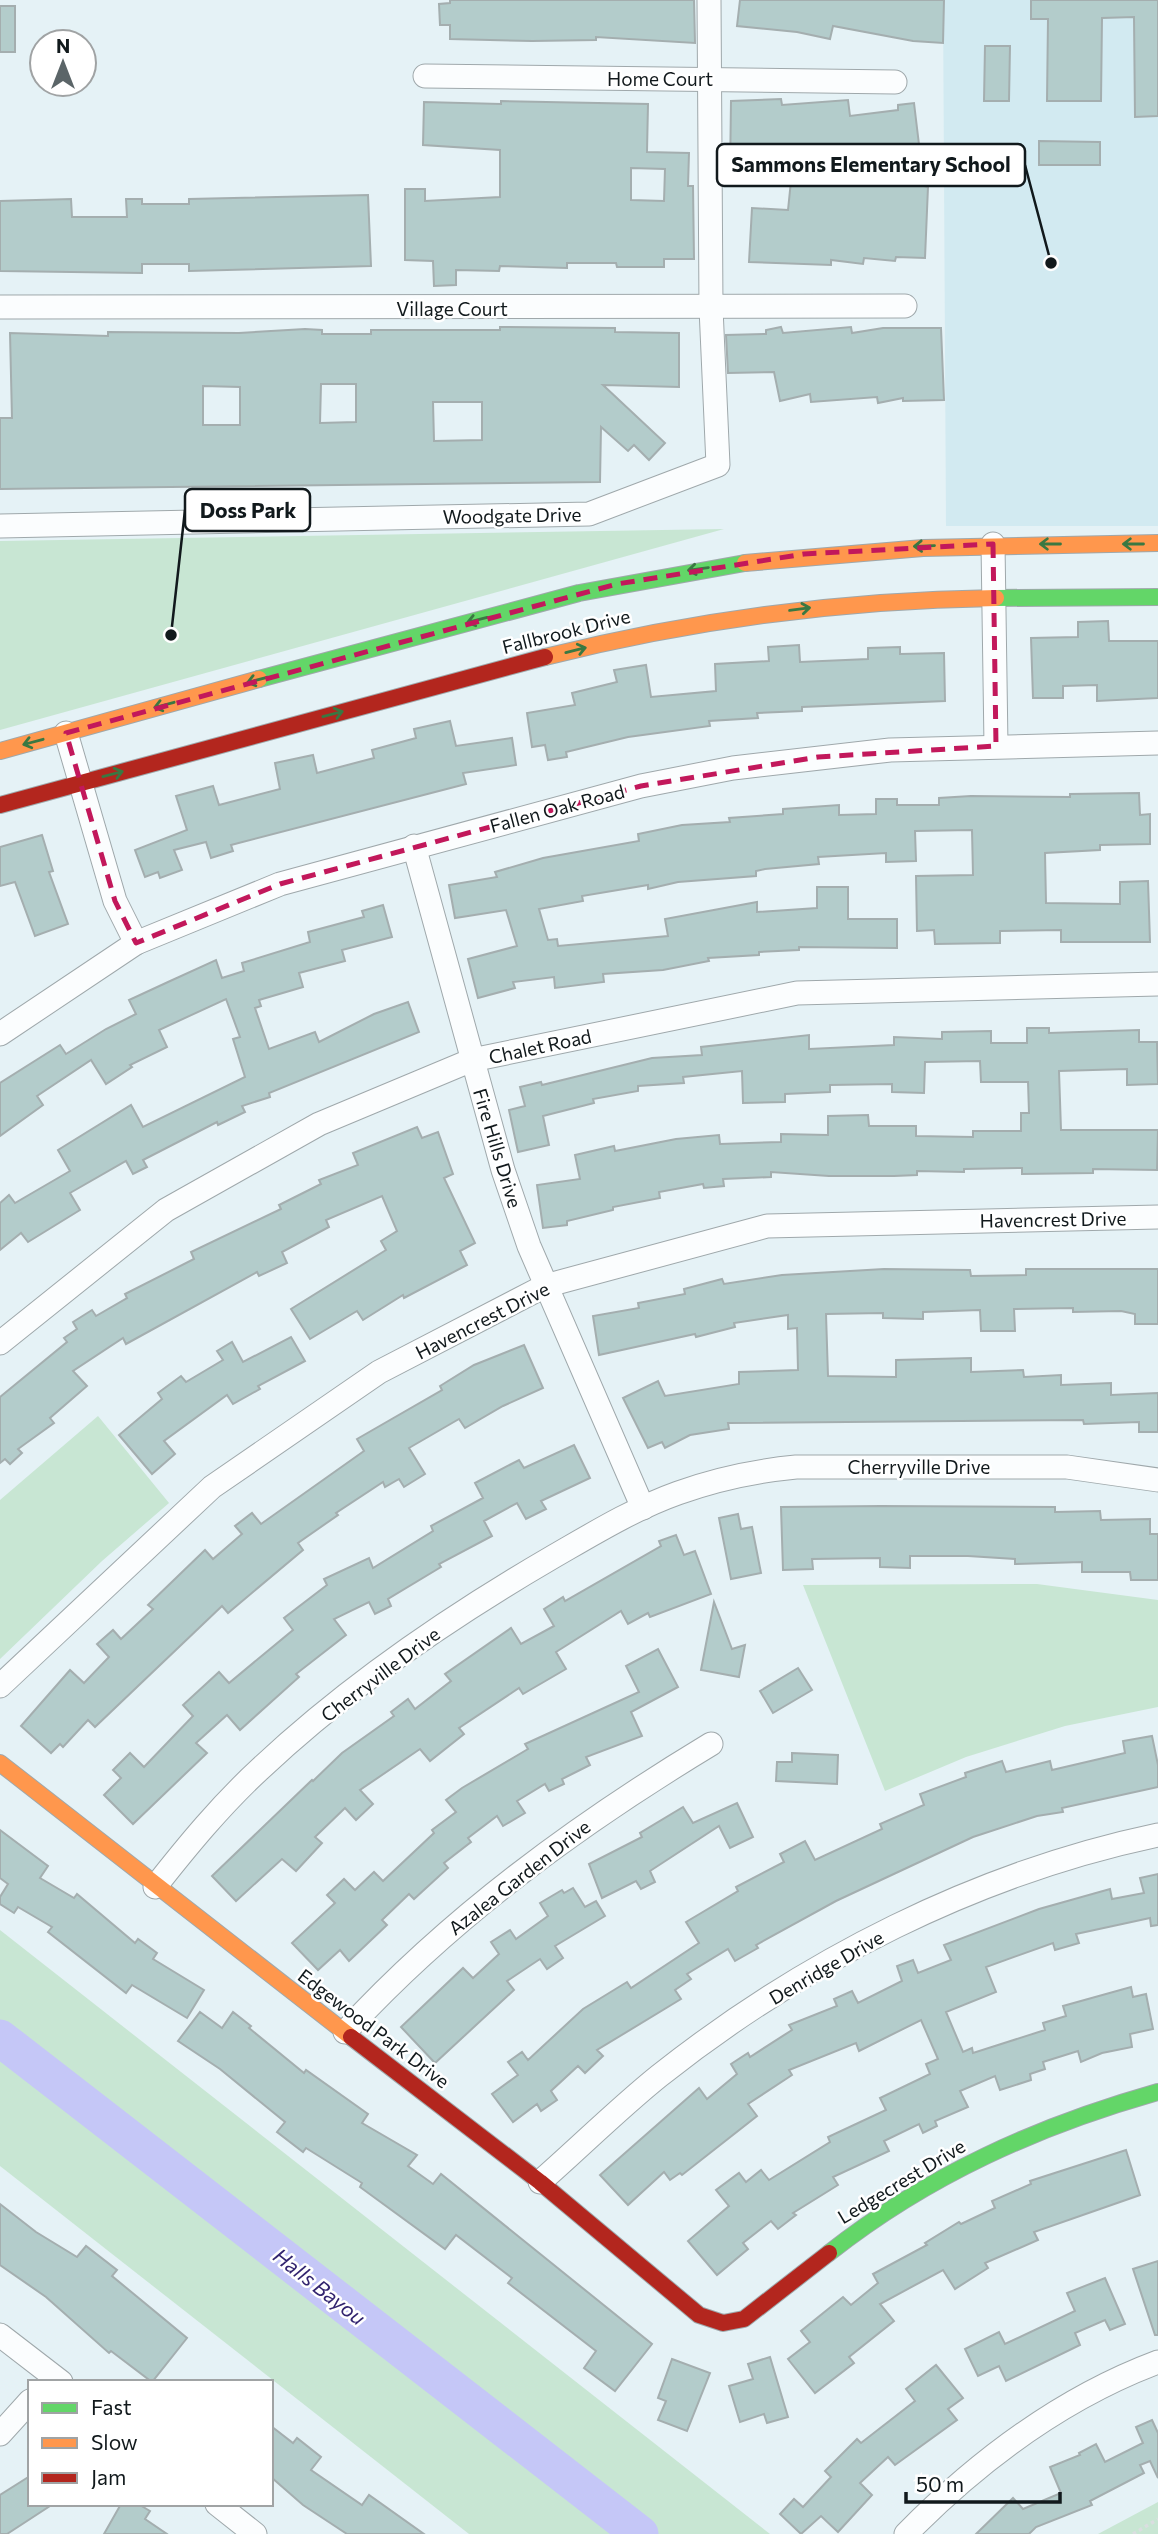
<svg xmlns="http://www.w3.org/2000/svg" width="1158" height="2534" font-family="Commissioner,sans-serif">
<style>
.built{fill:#d2eaf1}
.green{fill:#c8e6d3}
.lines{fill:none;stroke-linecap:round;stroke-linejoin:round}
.river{stroke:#c5c7f7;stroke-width:37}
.building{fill:#b3cccb;stroke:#a4aeaf;stroke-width:2;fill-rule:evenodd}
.street-casing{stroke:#9fa8ab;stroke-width:25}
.fast-casing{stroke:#9fa8ab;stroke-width:18}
.slow-casing{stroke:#9fa8ab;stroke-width:18}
.jam-casing{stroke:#9fa8ab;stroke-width:18}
.path{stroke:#dadee0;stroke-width:3.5;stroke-dasharray:3.5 3.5;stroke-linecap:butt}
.street{stroke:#fbfdfe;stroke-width:23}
.fast{stroke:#63d668;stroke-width:16}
.slow{stroke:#ff974d;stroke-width:16}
.jam{stroke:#b3261e;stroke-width:16}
.oneway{stroke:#3a7842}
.marked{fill:none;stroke:#c2185b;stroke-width:5;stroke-dasharray:14 9;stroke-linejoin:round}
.labels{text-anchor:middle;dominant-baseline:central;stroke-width:5;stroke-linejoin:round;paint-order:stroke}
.street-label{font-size:19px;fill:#11191c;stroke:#fff}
.water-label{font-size:21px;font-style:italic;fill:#32246f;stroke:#fff}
.leader{fill:none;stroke:#11191c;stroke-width:2.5}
.callout-dot{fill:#11191c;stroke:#fff;stroke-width:2.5}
.callout{fill:#fff;stroke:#11191c;stroke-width:2.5}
.callout-label{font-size:21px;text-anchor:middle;font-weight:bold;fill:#11191c}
</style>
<rect width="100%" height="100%" fill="#e5f2f6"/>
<!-- built -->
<path class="built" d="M943 0H1158V526H946Z"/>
<!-- green -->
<g class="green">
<path d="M724 529 0 730V541Z"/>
<path d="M98 1416 169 1503 102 1561 0 1659V1500Z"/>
<path d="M1037 1584 1158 1600V1707L1065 1726 966 1757 885 1791 803 1585Z"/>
<path d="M0 1930 770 2534H469L0 2166Z"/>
<path d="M1158 2502V2534H1098Z"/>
</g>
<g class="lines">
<!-- river -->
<path class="river" d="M0 2038 640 2534"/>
</g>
<!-- building -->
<g class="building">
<path d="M450 0H694L695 43 596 37V40L532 41 450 39V25H440L439 4 450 3Z"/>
<path d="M740 0H944L943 43 913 41 833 26 830 39 797 32 737 26Z"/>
<path d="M1031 0H1158V116L1135 117 1134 17 1102 18 1101 101H1047L1048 19H1031Z"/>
<rect x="0" y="6" width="15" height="46"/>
<path d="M985 46H1010L1009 101H984Z"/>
<path d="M781 99 782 105 848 100 850 116 898 110V105L914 103 924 186 928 187 925 258 896 257 895 261 864 258 863 264 831 260V265L749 262 752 208 788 210 792 171 730 174 731 101Z"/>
<path d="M501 101 648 104 647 152 689 153 688 186H693L694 259H664V267H617L616 263H567V268L500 266 499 271 456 270V285L434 286 433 261 405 260V189H425V201L500 197V150L423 145 424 102 501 104ZM631 168 665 169 664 201 631 200Z"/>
<path d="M1039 141 1100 142V165H1039Z"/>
<path d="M368 195 371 266 189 271V264H142V273L0 271V201L71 199 72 217H127L126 199H142V204H189V199Z"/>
<path d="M500 327 615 328V332L679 333V387L603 385 665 443 649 460 634 445 628 451 601 427 600 482 0 489V418H12L10 333 108 336V332L239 333 305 329 322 330V334H371V330H500ZM321 384H356V422L320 423ZM203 386 240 387V425H203ZM433 402H482V440L434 441Z"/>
<path d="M781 327 783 333 851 327 852 333 883 328H941L944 400 903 401V398L878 403 877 397 811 402 810 394 780 401 774 372 728 373 726 335 766 334V330Z"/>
<path d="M1108 621 1109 641H1158V698L1097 701V685L1063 686V698H1033L1031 638 1078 637V622Z"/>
<path d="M799 645 800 662 868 659V648L900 647V654L944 653 945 701 802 707V711L757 713 758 718 709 721 710 726 628 737 566 752 567 757 548 760 545 745 532 747 527 713 575 705 572 693 617 682 614 670 646 665 651 697 716 691 715 664 769 661 768 647Z"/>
<path d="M450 721 456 746 512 738 516 765 463 773 466 784 231 845 233 851 211 858 206 842 174 850 182 870 160 878 158 872 145 877 135 850 187 830 176 796 213 786 219 805 280 789 275 763 313 755 317 773 374 758 372 750 416 738 414 729Z"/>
<path d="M1139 793 1140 815 1150 814V844L1100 845V850L1045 853 1046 903 1120 904V882L1148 881 1150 942H1061V930L1000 931V943L935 944 934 930 917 931 916 876 973 875 972 830 915 831 916 861 886 862V853L818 857 819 864 765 869 756 871V876L678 882 648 889V885L582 896 583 901 539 909 548 940 557 939 558 946 668 936 665 919 757 902V912L817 908V887H848V919H897V948L799 947V950L759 952V955L708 958 709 961 663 970 603 974 604 982 555 988 554 977 513 982 515 988 478 998 468 959 517 946 506 910 455 918 449 885 497 877 495 872 543 858 639 841 638 834 682 825 730 822 729 818 783 814V809L839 805V815L876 814V799H897V805H939V798L971 796 1070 797V794Z"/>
<path d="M42 835 53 871 49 872 68 924 35 936 15 882 0 886V847Z"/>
<path d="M383 905 392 937 342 950 345 961 299 973 303 987 259 1000 261 1006 255 1008 269 1049 315 1032 319 1042 374 1014 408 1002 419 1032 269 1093 270 1097 242 1106 245 1112 218 1125 217 1122 143 1160 147 1167 133 1174 126 1161 70 1193 80 1210 28 1242 21 1233 0 1250V1203L9 1195 15 1203 70 1171 58 1150 131 1105 143 1127 245 1077 233 1039 240 1037 226 999 159 1030 167 1047 130 1065 132 1067 106 1084 91 1060 37 1096 43 1105 0 1136V1083L60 1045 66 1054 106 1029 136 1014 129 1000 168 982 216 960 222 978 244 971 242 963 310 942 308 932 364 917 362 911Z"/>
<path d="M1027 1028H1049V1033L1139 1030V1042H1157L1158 1084 1127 1085V1069L1059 1071 1061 1130H1158L1157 1170 1093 1169V1173L1022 1174V1168L964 1169V1172L917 1171V1175L894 1176H829L771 1172V1177L723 1179 724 1186 704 1188 703 1184 659 1192 660 1198 613 1207V1210L567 1221V1225L543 1228 537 1185 580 1179 575 1155 614 1146 615 1151 676 1139 719 1135 720 1144 781 1142V1134L828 1135V1116L868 1115 869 1126H916V1136L973 1137V1131H1021V1113H1029L1028 1082H981L980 1061 925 1062 924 1093 892 1092V1084L830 1085V1092L785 1094V1102L743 1103 742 1071 683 1077 684 1083 638 1086V1091L593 1099 594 1103 543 1116 549 1145 518 1152 509 1110 525 1106 520 1087 541 1082 542 1085 652 1058 702 1055 701 1047 809 1035V1049L894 1045V1037L942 1039V1032L991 1031V1043H1027Z"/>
<path d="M417 1127 422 1138 438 1132 453 1174 444 1178 475 1243 460 1251 467 1265 404 1298 403 1295 363 1320 357 1311 310 1339 291 1309 386 1250 381 1241 397 1231 382 1196 326 1220 329 1227 282 1252 287 1263 259 1276 257 1272 126 1344 123 1338 73 1371 87 1386 50 1418 54 1423 18 1449 22 1453 10 1464 5 1459 0 1463V1397L67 1342 64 1338 77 1329 73 1322 92 1310 96 1316 127 1298 125 1294 194 1259 191 1252 281 1209 279 1205 321 1184 319 1180 358 1165 353 1153Z"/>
<path d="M884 1269 970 1270 971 1276 1026 1275V1269H1158V1324H1135V1314L1121 1311 1073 1312V1308L1014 1309 1015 1331H981L980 1310 923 1312V1319L883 1318V1313L826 1314 828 1376 896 1377V1360L971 1358V1372L1023 1370 1024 1377 1061 1375V1385L1111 1383V1395L1158 1393V1432H1139V1422L1084 1424 1083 1420 728 1423 729 1429 690 1435 665 1448 662 1442 648 1448 623 1398 658 1381 665 1396 739 1384V1372L798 1370 797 1328 788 1329V1315L734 1323 735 1327 696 1337 695 1334 599 1355 593 1316 639 1308 638 1303 685 1294 684 1289 722 1279 724 1284 782 1275Z"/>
<path d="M291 1337 305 1361 258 1386 260 1389 233 1404 227 1395 164 1441 175 1454 152 1474 119 1435 162 1399 158 1393 181 1376 186 1382 223 1360 217 1351 232 1342 243 1362Z"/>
<path d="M524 1345 543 1388 503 1406 465 1428 459 1419 409 1448 425 1474 404 1487 399 1479 385 1487 383 1482 336 1513 338 1515 298 1543 303 1550 228 1613 222 1606 95 1727 88 1720 63 1747 60 1744 51 1753 21 1726 70 1670 84 1683 109 1657 97 1644 113 1630 121 1639 153 1609 148 1605 205 1550 213 1559 242 1534 235 1526 252 1513 261 1524 364 1451 357 1439 442 1390 440 1386 474 1365Z"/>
<path d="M574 1445 590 1478 541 1501 546 1509 526 1519 517 1503 484 1521 492 1536 439 1564 441 1567 388 1599 391 1606 375 1614 369 1602 334 1619 346 1635 296 1674 299 1677 240 1730 227 1715 196 1743 207 1753 133 1824 104 1795 121 1778 113 1770 130 1753 144 1767 193 1716 183 1705 219 1672 229 1683 293 1630 284 1618 327 1585 324 1579 369 1558 373 1568 433 1531 431 1526 483 1498 475 1483 519 1460 524 1468Z"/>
<path d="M881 1506 1055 1507V1512L1100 1511 1101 1520 1150 1519V1534H1158V1580H1131L1130 1572H1082V1562L1015 1564V1559L968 1556H910V1568L880 1567V1558L812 1559 813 1569 783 1570 781 1507Z"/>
<path d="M738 1514 741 1529 752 1527 761 1573 731 1579 719 1518Z"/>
<path d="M676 1535 684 1555 695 1551 711 1594 650 1617 648 1613 628 1624 621 1611 556 1652 566 1669 523 1694 519 1688 459 1728 464 1734 430 1761 420 1749 360 1790 373 1804 356 1820 345 1808 315 1837 322 1843 296 1871 282 1859 236 1901 212 1876 312 1780 313 1781 342 1753 394 1716 391 1712 408 1699 415 1709 451 1681 445 1674 511 1628 521 1644 554 1626 544 1609 563 1597 565 1601 661 1546 659 1541Z"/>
<path d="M714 1602 732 1649 745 1645 739 1677 701 1670Z"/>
<path d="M658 1649 678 1687 631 1712 642 1736 586 1757 590 1765 562 1779 564 1784 549 1791 545 1784 517 1801 525 1813 503 1826 497 1816 468 1838 471 1842 444 1863 448 1868 414 1899 409 1894 382 1920 387 1925 349 1961 340 1950 318 1970 292 1943 335 1903 327 1895 344 1879 355 1890 374 1872 383 1881 434 1833 432 1830 456 1812 446 1800 462 1788 528 1749 525 1744 639 1692 626 1666Z"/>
<path d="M798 1668 812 1690 773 1713 760 1691Z"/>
<path d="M1152 1736 1158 1765V1787L1062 1808 1063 1812 1037 1816 973 1837 836 1901 756 1945 758 1948 735 1961 728 1949 687 1974 691 1979 675 1990 681 1999 597 2050 603 2056 585 2073 578 2066 551 2091 557 2100 541 2111 537 2104 513 2122 492 2094 518 2075 508 2062 522 2052 528 2060 583 2009 627 1982 631 1988 699 1943 686 1922 738 1891 736 1887 784 1862 780 1854 805 1841 815 1860 882 1829 880 1824 924 1805 920 1794 966 1777 965 1773 1002 1761 1006 1772 1050 1761 1052 1770 1125 1753 1123 1741Z"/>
<path d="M792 1753 838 1755 837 1784 776 1781 777 1762H792Z"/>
<path d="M737 1803 753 1837 730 1848 719 1826 650 1871 655 1882 641 1889 636 1881 602 1898 589 1864 642 1837 640 1833 683 1807 693 1823Z"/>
<path d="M0 1830 48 1866 40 1878 74 1898 77 1894 135 1943 138 1939 157 1953 153 1959 204 1990 187 2018 132 1985 126 1993 48 1932 52 1927 18 1907 14 1913 0 1904V1897L8 1884 0 1878Z"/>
<path d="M1158 1874V1925L1151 1926 1150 1918 1076 1934 1079 1943 1055 1950 1053 1943 986 1967 996 1992 946 2012 963 2052 972 2048 973 2053 1045 2030 1043 2023 1066 2016 1063 2006 1131 1987 1133 1997 1146 1994 1153 2029 1130 2034 1132 2047 1102 2053 1081 2062 1078 2051 1043 2062 1045 2069 1030 2074 1031 2080 1000 2090 995 2076 960 2091 968 2107 935 2121 937 2126 923 2133 919 2124 884 2141 889 2151 833 2177 838 2185 793 2213 796 2215 778 2229 771 2221 743 2243 748 2249 717 2275 688 2241 729 2206 716 2190 739 2173 746 2182 761 2170 769 2180 830 2142 828 2137 886 2110 880 2098 930 2074 926 2064 938 2059 921 2020 859 2051 856 2043 789 2070 792 2075 748 2104 757 2116 682 2175 680 2173 670 2180 664 2172 628 2205 600 2175 699 2088 707 2099 737 2074 731 2064 748 2053 750 2057 792 2030 789 2025 837 2006 834 1999 852 1991 858 2003 902 1981 897 1966 913 1960 918 1973 951 1960 944 1945 1039 1909 1110 1889 1112 1899 1144 1893 1140 1878Z"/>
<path d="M573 1888 585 1907 596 1901 605 1916 555 1946 563 1958 547 1969 540 1959 507 1981 514 1990 435 2063 401 2027 463 1968 473 1978 499 1954 491 1942 510 1930 516 1939 548 1916 540 1903 562 1890 564 1893Z"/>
<path d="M200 2012 222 2028 233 2012 251 2026 249 2028 304 2073 306 2070 368 2114 362 2123 417 2155 408 2166 433 2184 441 2174 652 2344 615 2391 584 2368 596 2351 508 2283 512 2278 456 2235 445 2249 360 2187 362 2183 306 2148 303 2152 277 2132 285 2122 220 2069 178 2041Z"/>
<path d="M1126 2150 1140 2195 1034 2232 1038 2240 985 2263 988 2268 955 2289 943 2270 880 2304 894 2321 849 2357 854 2363 815 2393 788 2359 810 2342 801 2331 843 2297 851 2305 878 2283 873 2274 927 2245 925 2243 959 2222 961 2224 995 2208 992 2201 1031 2184 1030 2181Z"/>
<path d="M0 2204 36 2232 77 2257 86 2246 117 2270 112 2276 187 2338 152 2382 111 2351 109 2353 46 2297 0 2265Z"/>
<path d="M1158 2261V2335H1155L1133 2269Z"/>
<path d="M1105 2278 1125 2324 1110 2330 1105 2320 1075 2333 1080 2345 1006 2381 999 2366 978 2376 965 2349 999 2332 1005 2344 1075 2311 1067 2293Z"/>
<path d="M770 2357 788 2417 767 2423 764 2414 740 2422 729 2386 753 2379 748 2364Z"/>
<path d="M672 2359 710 2373 687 2431 658 2420 666 2401 658 2398Z"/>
<path d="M936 2365 963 2398 948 2409 957 2420 895 2465 888 2457 860 2483 872 2495 838 2532 821 2516 801 2534 780 2514 794 2499 803 2507 831 2477 825 2471 857 2439 861 2443 915 2401 906 2389Z"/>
<path d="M1152 2420 1158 2433V2478L1150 2461 1140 2465 1144 2473 1090 2501 1092 2505 1036 2527 1029 2534H976L1013 2498 1023 2509 1061 2493 1050 2467 1080 2455 1079 2453 1096 2444 1105 2462 1143 2443 1136 2427Z"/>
<path d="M271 2426 293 2443 297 2438 321 2457 311 2470 362 2505 369 2495 424 2534H347L303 2505 271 2477Z"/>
<path d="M30 2476V2504H53L7 2534H0V2495Z"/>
<path d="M121 2504H138L150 2511 145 2519 167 2534H104Z"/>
</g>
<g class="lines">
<!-- street casing -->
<g class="street-casing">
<g id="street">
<path d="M425 76 895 82"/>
<path d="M0 307 905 306"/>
<path d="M0 526 589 514 718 465 711 308 709 0"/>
<path d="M993 544 996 746"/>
<path d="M66 733 115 901 136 943"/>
<path d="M414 846 503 1170 529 1246 643 1508"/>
<path d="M0 1034 136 943 280 884 641 786 733 768 890 750 1158 743"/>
<path d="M0 1343 166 1210 319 1124 472 1060 797 993 1158 984"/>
<path d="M0 1686 212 1487 379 1372 545 1286 767 1226 1158 1217"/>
<path d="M155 1887C188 1845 221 1805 260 1769 347 1687 448 1618 551 1558 591 1535 633 1509 678 1493 717 1479 755 1471 796 1467H1067L1158 1480"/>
<path d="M345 2032C451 1917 577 1825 711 1744"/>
<path d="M540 2182C580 2147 618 2109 659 2076 804 1961 977 1873 1158 1835"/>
<path d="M0 2335 61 2382"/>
<path d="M0 2434 30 2401"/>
<path d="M217 2504 255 2534"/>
<path d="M906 2534C977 2462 1062 2398 1158 2362"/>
</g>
</g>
<!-- fast casing -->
<g class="fast-casing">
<g id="fast">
<path d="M996 598 1158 597"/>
<path d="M259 679 579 593 745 563"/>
<path d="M829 2253C928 2175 1038 2126 1158 2092"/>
</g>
</g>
<!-- slow casing -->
<g class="slow-casing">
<g id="slow">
<path d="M745 563 923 548 1158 543"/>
<path d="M545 657C693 620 843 600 996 598"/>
<path d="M0 751 259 679"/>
<path d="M0 1763 351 2037"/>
</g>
</g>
<!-- jam casing -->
<g class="jam-casing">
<g id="jam">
<path d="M0 805 545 657"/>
<path d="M351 2037 540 2182 699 2315 723 2323 744 2319 829 2253"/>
</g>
</g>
<!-- path -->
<path class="path" d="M1133 2534 1158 2519"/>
<!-- street -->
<use href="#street" class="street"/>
<!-- fast -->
<use href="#fast" class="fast"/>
<!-- slow -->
<use href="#slow" class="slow"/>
<!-- jam -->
<use href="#jam" class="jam"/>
</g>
<!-- one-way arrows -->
<defs><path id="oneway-shaft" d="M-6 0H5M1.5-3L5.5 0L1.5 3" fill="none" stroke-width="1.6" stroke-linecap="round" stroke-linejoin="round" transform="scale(1.75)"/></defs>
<g class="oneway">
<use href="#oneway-shaft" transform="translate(1050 544) rotate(180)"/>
<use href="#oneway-shaft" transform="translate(1133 544) rotate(180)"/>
<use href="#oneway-shaft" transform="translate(924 546) rotate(178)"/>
<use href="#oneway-shaft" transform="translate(698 569) rotate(172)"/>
<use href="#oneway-shaft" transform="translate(800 609) rotate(-8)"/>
<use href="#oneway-shaft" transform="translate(477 620) rotate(166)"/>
<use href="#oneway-shaft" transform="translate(576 650) rotate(-14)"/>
<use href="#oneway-shaft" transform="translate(257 680) rotate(165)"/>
<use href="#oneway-shaft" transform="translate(164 705) rotate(165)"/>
<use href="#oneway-shaft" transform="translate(333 714) rotate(-15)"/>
<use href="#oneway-shaft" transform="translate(33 742) rotate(165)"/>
<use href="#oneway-shaft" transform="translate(113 774) rotate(-15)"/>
</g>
<!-- marked area -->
<path class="marked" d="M993 544 996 746 818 757 641 786 280 884 136 943 115 901 66 733 617 584 804 554Z"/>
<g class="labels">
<!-- street labels -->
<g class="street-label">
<text x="660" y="78">Home Court</text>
<text x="452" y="308">Village Court</text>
<text transform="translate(512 515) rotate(-1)">Woodgate Drive</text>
<text transform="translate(566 631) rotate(-14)">Fallbrook Drive</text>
<text transform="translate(557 808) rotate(-15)">Fallen Oak Road</text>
<text transform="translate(540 1046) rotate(-12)">Chalet Road</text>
<text transform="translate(498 1148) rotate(73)">Fire Hills Drive</text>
<text transform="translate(1053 1219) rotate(-1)">Havencrest Drive</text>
<text transform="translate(482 1320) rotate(-27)">Havencrest Drive</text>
<text x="919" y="1466">Cherryville Drive</text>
<text transform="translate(380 1674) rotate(-37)">Cherryville Drive</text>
<text transform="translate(519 1877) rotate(-38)">Azalea Garden Drive</text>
<text transform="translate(826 1967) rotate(-30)">Denridge Drive</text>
<text transform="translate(374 2028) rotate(37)">Edgewood Park Drive</text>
<text transform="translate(901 2181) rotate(-31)">Ledgecrest Drive</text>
</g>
<!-- water labels -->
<g class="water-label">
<text transform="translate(320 2286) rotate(38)">Halls Bayou</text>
</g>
</g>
<!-- callouts -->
<path class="leader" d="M1051 263L1025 165M171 635L185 510"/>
<g class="callout-dot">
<circle cx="1051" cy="263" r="7"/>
<circle cx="171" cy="635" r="7"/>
</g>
<g class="callout">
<rect x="717" y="144" width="308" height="42" rx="7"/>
<rect x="185" y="489" width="125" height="42" rx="7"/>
</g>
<g class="callout-label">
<text x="871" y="172">Sammons Elementary School</text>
<text x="248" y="518">Doss Park</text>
</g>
<!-- legend -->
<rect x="28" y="2380" width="245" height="126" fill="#ffffff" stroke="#a0a3a4" stroke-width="2"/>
<rect x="42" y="2403" width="35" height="10" fill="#63d668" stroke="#a0a3a4" stroke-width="2"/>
<text x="91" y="2415" font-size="21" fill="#11191c">Fast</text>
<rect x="42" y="2438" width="35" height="10" fill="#ff974d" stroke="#a0a3a4" stroke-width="2"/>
<text x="91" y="2450" font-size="21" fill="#11191c">Slow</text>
<rect x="42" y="2473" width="35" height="10" fill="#b3261e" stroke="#a0a3a4" stroke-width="2"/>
<text x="91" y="2485" font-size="21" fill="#11191c">Jam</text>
<!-- north arrow -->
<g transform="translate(63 63)"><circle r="33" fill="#ffffff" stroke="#a0a3a4" stroke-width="2"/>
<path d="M0-5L12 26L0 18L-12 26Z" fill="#5b6568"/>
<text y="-10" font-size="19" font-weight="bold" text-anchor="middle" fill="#11191c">N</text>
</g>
<!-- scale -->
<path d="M906 2492v10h154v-10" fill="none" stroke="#11191c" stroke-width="3.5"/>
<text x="916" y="2492" font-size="21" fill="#11191c" stroke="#ffffff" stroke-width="5" paint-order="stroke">50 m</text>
</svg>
